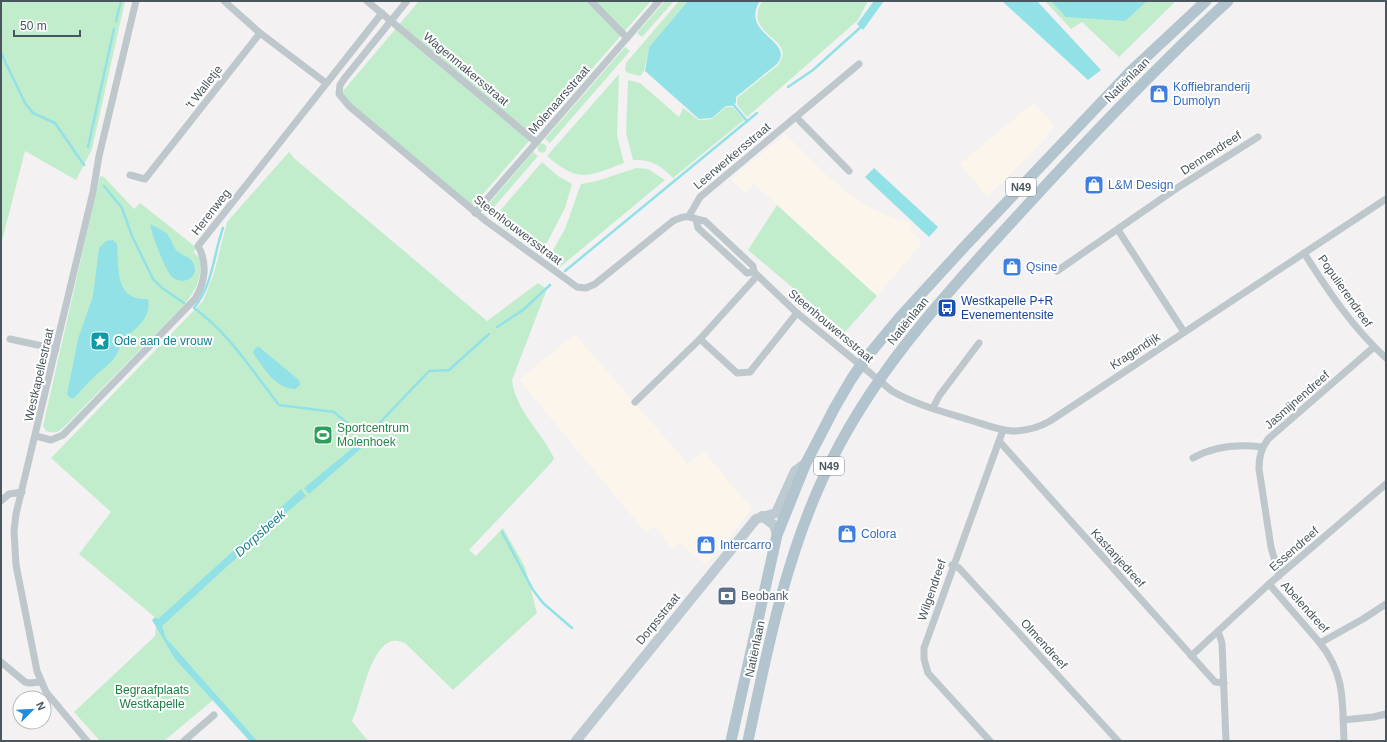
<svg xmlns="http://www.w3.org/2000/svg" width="1387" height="742" font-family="Helvetica,sans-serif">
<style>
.commercial{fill:#fbf5ec}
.green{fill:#c2edcd}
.water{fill:#92e1e7}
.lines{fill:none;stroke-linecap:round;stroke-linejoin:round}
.stream{stroke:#92e1e7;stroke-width:2.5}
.street{stroke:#bdc7cc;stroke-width:7}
.secondary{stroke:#becad1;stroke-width:10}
.primary{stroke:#b2c4cd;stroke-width:11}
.labels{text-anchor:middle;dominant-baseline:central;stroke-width:4;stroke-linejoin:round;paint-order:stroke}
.shield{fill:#fff;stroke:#80898e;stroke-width:1}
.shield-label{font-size:11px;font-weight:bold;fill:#49565d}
.street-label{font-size:12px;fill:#49565d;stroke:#fff}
.shop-label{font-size:12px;fill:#366cbe;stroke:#fff;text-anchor:start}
.transit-label{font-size:12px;fill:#164399;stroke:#fff;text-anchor:start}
.culture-label{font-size:12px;fill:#0d838f;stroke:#fff;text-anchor:start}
.leisure-label{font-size:12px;fill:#27864d;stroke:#fff;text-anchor:start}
.service-label{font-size:12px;fill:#4e5e75;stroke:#fff;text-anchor:start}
.park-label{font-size:12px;fill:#1d7c40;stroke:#fff}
.water-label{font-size:13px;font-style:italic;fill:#147f87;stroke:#fff}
</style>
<rect width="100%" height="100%" fill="#f3f1f1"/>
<!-- commercial -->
<g class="commercial">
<path d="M1033 103 1055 126 1035 150 987 197 960 164Z"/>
<path d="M785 134 825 174 860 202 885 215 909 222 911 231 920 239V245L877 296 754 184 745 193 731 179Z"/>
<path d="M575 334 688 464 703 450 752 509 706 565 680 543 673 550 654 526 646 533 519 380Z"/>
</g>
<!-- green -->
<g class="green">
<path d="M1 1H125L92 149 76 180 25 151 1 245Z"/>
<path d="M419 1H651L469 210 338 97Z"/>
<path d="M665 1H674L642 37 637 33Z"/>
<path d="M679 1H688L649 47 644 71 640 76 628 73 625 70 626 63Z"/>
<path d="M762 1H868L858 20 747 117 737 105V98L778 65C799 38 741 36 762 1Z"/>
<path d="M1045 1H1176L1119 57 1082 22 1071 29Z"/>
<path d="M625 47 630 51 550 143 545 139Z"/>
<path d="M619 74 617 135 624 163C588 176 579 184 547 156Z"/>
<path d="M628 80 640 83 679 117 683 108 699 120 712 119 726 107H733L744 120 673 178C661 165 650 159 633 160L626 133Z"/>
<circle cx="542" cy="148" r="4.5"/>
<path d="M289 152 295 159 487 321 538 283 547 289 512 380C516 411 541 431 554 458L552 462 469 550 476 556 503 528 525 567 537 613 453 690 405 643C401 642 397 640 393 641 369 646 362 702 352 721L368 741H249L213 700 164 741H100L74 712 155 636 157 619 79 554 111 512 51 458 203 301 214 273 227 222Z"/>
<path d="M533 152 538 156 487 215V206Z"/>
<path d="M542 162 558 176 572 184 565 208 541 254 498 223 503 218 498 213Z"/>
<path d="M636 168 648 169 665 180 560 267 548 259 565 229 581 184 597 181Z"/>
<path d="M100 176 104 177 134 209 140 203 197 248 193 252 200 258C203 278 195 292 182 307L66 425C59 432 56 434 46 431L43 426Z"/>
<path d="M777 205 877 296 845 332 748 250Z"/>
</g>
<!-- water -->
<g class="water">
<path d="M688 1H760C739 34 796 41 777 64L736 97V103L732 106H726L712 118 699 119 645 71 649 47Z"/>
<path d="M874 1H884L863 30 857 24Z"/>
<path d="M1002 1H1037L1101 70 1088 80Z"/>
<path d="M1051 1H1147L1125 21 1066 17Z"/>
<path d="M874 168 938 227 929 237 865 177Z"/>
<path d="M150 224C155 227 164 230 168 235 172 240 173 247 177 251 181 255 189 256 192 261 202 276 184 287 172 277 166 272 151 233 150 224Z"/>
<path d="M113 240 117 244C119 268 114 301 148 299 152 318 135 330 122 340 116 362 109 363 94 377 87 383 81 391 74 398H70L67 394 78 339 93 296 99 248 106 241Z"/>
<path d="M258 346 299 380 300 385 295 389C275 388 264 368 253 353L254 350Z"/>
<path d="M361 441 365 445 309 494 304 488Z"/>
<path d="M301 489 306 496 285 514 279 509Z"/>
<path d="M275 513 280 518 162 626 166 638 257 741H250L175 659 152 620 155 617 158 619Z"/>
</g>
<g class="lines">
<!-- stream -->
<g class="stream">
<path d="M116 21 121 1"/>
<path d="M1 53 25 103 33 113 55 123 84 165"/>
<path d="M788 87 813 70 862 26"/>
<path d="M732 103 747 121"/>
<path d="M88 147 114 29"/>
<path d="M104 186 122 208 132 236 153 279 162 288 184 303"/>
<path d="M223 228C213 256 213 285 194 308 229 333 253 372 279 405L334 412 352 427"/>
<path d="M565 271 757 113"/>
<path d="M497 327 523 310 550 285"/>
<path d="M371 432 429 371 449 370 489 334"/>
<path d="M276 517 285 510"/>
<path d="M502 532 533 590 543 603 572 628"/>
</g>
<!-- street -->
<g class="street">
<path d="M367 1 536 142"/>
<path d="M407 1 344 79 340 85 339 94 349 106 486 221 577 287 586 288 595 284 673 221C681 217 687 215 696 219L698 228 747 273 754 272"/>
<path d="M591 1 627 38"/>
<path d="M260 33 326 83"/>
<path d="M796 117 849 171"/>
<path d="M130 175 145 179 260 33 224 1"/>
<path d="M475 213 659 1"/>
<path d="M689 216 700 197 859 64"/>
<path d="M696 219 705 221 753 266 754 272 797 313 892 391C916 405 944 412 970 420 983 424 998 430 1012 431 1025 431 1038 428 1050 421L1386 199"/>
<path d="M1118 230 1184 332"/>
<path d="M1304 253C1328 291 1353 328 1386 358"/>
<path d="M1057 271 1177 188 1258 137"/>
<path d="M10 339 56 349"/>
<path d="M700 339 757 276"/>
<path d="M635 402 700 339 737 373 750 372 797 313"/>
<path d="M933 408 939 396 979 343"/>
<path d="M36 436 51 440 63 435 195 299C205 283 208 263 198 246L382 13"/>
<path d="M999 441 1215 682 1224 683"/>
<path d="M1193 458C1214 446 1238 444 1262 447"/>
<path d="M1 501 9 494 22 492"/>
<path d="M952 565 959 568 1118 741"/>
<path d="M1279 576 1271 547 1259 469C1259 457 1261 449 1268 439L1374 347"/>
<path d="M1269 584 1320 643 1363 619 1386 604"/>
<path d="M1218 631 1222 643 1226 741"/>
<path d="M1320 643C1346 676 1342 702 1344 741"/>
<path d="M1191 656 1269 584 1386 484"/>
<path d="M1 662 25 682 29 683 41 682"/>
<path d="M1343 720 1373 717 1386 714"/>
<path d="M87 741 46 692 37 671 16 565 14 531 16 514 93 192 99 156 136 1"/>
<path d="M184 741 214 715"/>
<path d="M990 741 928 673 924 659V648L1003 430"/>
</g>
<!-- secondary -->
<g class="secondary">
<path d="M762 516 774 525 777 535"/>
<path d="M576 741 756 519 776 513 795 471 806 463"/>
</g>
<!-- primary -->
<g class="primary">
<path d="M731 741 777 535 806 463 835 407 852 378 866 358 900 317 966 245 1130 72 1206 1"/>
<path d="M748 741C767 650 785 560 824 476 871 373 946 294 1021 212 1088 139 1155 68 1228 1"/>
</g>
</g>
<!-- icons -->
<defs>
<g id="shop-square" transform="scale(1)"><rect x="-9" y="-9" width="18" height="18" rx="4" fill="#3f7fe0" stroke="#fff"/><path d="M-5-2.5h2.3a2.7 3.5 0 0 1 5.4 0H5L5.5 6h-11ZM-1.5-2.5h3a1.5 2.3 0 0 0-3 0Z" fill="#fff"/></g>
<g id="bus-square" transform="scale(1)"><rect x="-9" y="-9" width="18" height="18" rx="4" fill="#1a4fb4" stroke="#fff"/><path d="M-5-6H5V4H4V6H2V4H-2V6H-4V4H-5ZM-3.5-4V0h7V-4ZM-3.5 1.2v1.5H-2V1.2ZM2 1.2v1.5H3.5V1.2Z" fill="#fff"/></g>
<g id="sight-square" transform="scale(1)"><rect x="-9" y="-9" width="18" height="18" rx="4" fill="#0f9aa8" stroke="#fff"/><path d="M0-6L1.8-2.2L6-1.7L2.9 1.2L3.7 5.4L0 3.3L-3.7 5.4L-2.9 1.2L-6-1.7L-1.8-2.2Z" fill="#fff"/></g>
<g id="stadium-square" transform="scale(1)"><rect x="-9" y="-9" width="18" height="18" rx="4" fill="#2e9e5b" stroke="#fff"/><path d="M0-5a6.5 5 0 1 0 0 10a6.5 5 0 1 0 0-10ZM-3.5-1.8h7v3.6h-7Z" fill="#fff"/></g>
<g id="bank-square" transform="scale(1)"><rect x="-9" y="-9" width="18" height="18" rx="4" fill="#5c6f8a" stroke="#fff"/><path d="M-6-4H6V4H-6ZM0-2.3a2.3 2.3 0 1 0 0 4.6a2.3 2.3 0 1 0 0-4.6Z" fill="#fff"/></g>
</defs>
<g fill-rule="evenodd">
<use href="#shop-square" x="1159" y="94"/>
<use href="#shop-square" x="1094" y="185"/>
<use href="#shop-square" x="1012" y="267"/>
<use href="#bus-square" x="947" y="308"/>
<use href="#sight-square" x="100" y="341"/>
<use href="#stadium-square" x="323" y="435"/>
<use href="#shop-square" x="847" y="534"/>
<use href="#shop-square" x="706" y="545"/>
<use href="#bank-square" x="727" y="596"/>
</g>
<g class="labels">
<!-- shield labels -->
<g class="shield">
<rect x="1006" y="178" width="30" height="18" rx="3"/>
<rect x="814" y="457" width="30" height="18" rx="3"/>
</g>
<g class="shield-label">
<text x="1021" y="187">N49</text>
<text x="829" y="466">N49</text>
</g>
<!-- street labels -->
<g class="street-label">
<text transform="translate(466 69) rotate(40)">Wagenmakersstraat</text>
<text transform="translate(1127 80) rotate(-45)">Natiënlaan</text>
<text transform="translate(204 87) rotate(-52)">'t Walletje</text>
<text transform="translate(559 100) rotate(-49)">Molenaarsstraat</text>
<text transform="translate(1211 153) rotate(-33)">Dennendreef</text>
<text transform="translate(732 156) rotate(-40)">Leerwerkersstraat</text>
<text transform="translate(211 212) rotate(-52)">Herenweg</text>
<text transform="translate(518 230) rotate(37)">Steenhouwersstraat</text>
<text transform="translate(1345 291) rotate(55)">Populierendreef</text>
<text transform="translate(908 321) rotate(-51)">Natiënlaan</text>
<text transform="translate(831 326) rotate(40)">Steenhouwersstraat</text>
<text transform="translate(1135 351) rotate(-33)">Kragendijk</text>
<text transform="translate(39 375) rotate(-77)">Westkapellestraat</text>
<text transform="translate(1297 400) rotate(-41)">Jasmijnendreef</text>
<text transform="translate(1294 549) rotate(-41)">Essendreef</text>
<text transform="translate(1118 558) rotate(48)">Kastanjedreef</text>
<text transform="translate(932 590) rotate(-71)">Wilgendreef</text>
<text transform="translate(1305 607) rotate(48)">Abelendreef</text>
<text transform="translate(658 619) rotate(-51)">Dorpsstraat</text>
<text transform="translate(1044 644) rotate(48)">Olmendreef</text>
<text transform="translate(755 649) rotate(-78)">Natiënlaan</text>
</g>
<!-- shop labels -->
<g class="shop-label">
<text x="1173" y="87">Koffiebranderij<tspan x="1173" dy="14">Dumolyn</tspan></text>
<text x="1108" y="185">L&amp;M Design</text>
<text x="1026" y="267">Qsine</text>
<text x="861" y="534">Colora</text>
<text x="720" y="545">Intercarro</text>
</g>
<!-- transit labels -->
<g class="transit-label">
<text x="961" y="301">Westkapelle P+R<tspan x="961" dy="14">Evenementensite</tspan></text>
</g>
<!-- culture labels -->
<g class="culture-label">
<text x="114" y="341">Ode aan de vrouw</text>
</g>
<!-- leisure labels -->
<g class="leisure-label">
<text x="337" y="428">Sportcentrum<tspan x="337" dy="14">Molenhoek</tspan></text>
</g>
<!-- service labels -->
<g class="service-label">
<text x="741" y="596">Beobank</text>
</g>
<!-- park labels -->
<g class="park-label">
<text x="152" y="690">Begraafplaats<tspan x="152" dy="14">Westkapelle</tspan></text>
</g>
<!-- water labels -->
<g class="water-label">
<text transform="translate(260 533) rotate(-42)">Dorpsbeek</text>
</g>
</g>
<!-- border -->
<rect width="1387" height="742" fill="none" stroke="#49565d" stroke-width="4"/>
<!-- north arrow -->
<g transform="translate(32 710) rotate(66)"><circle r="19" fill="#ffffff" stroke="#b6bbbe"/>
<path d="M0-3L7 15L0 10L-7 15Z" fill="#248cda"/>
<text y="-6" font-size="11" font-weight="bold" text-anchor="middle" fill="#49565d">N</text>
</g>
<!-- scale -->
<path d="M14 30v6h66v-6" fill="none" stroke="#49565d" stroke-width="2"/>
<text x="20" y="30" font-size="12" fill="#49565d" stroke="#ffffff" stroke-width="3" paint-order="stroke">50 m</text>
</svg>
